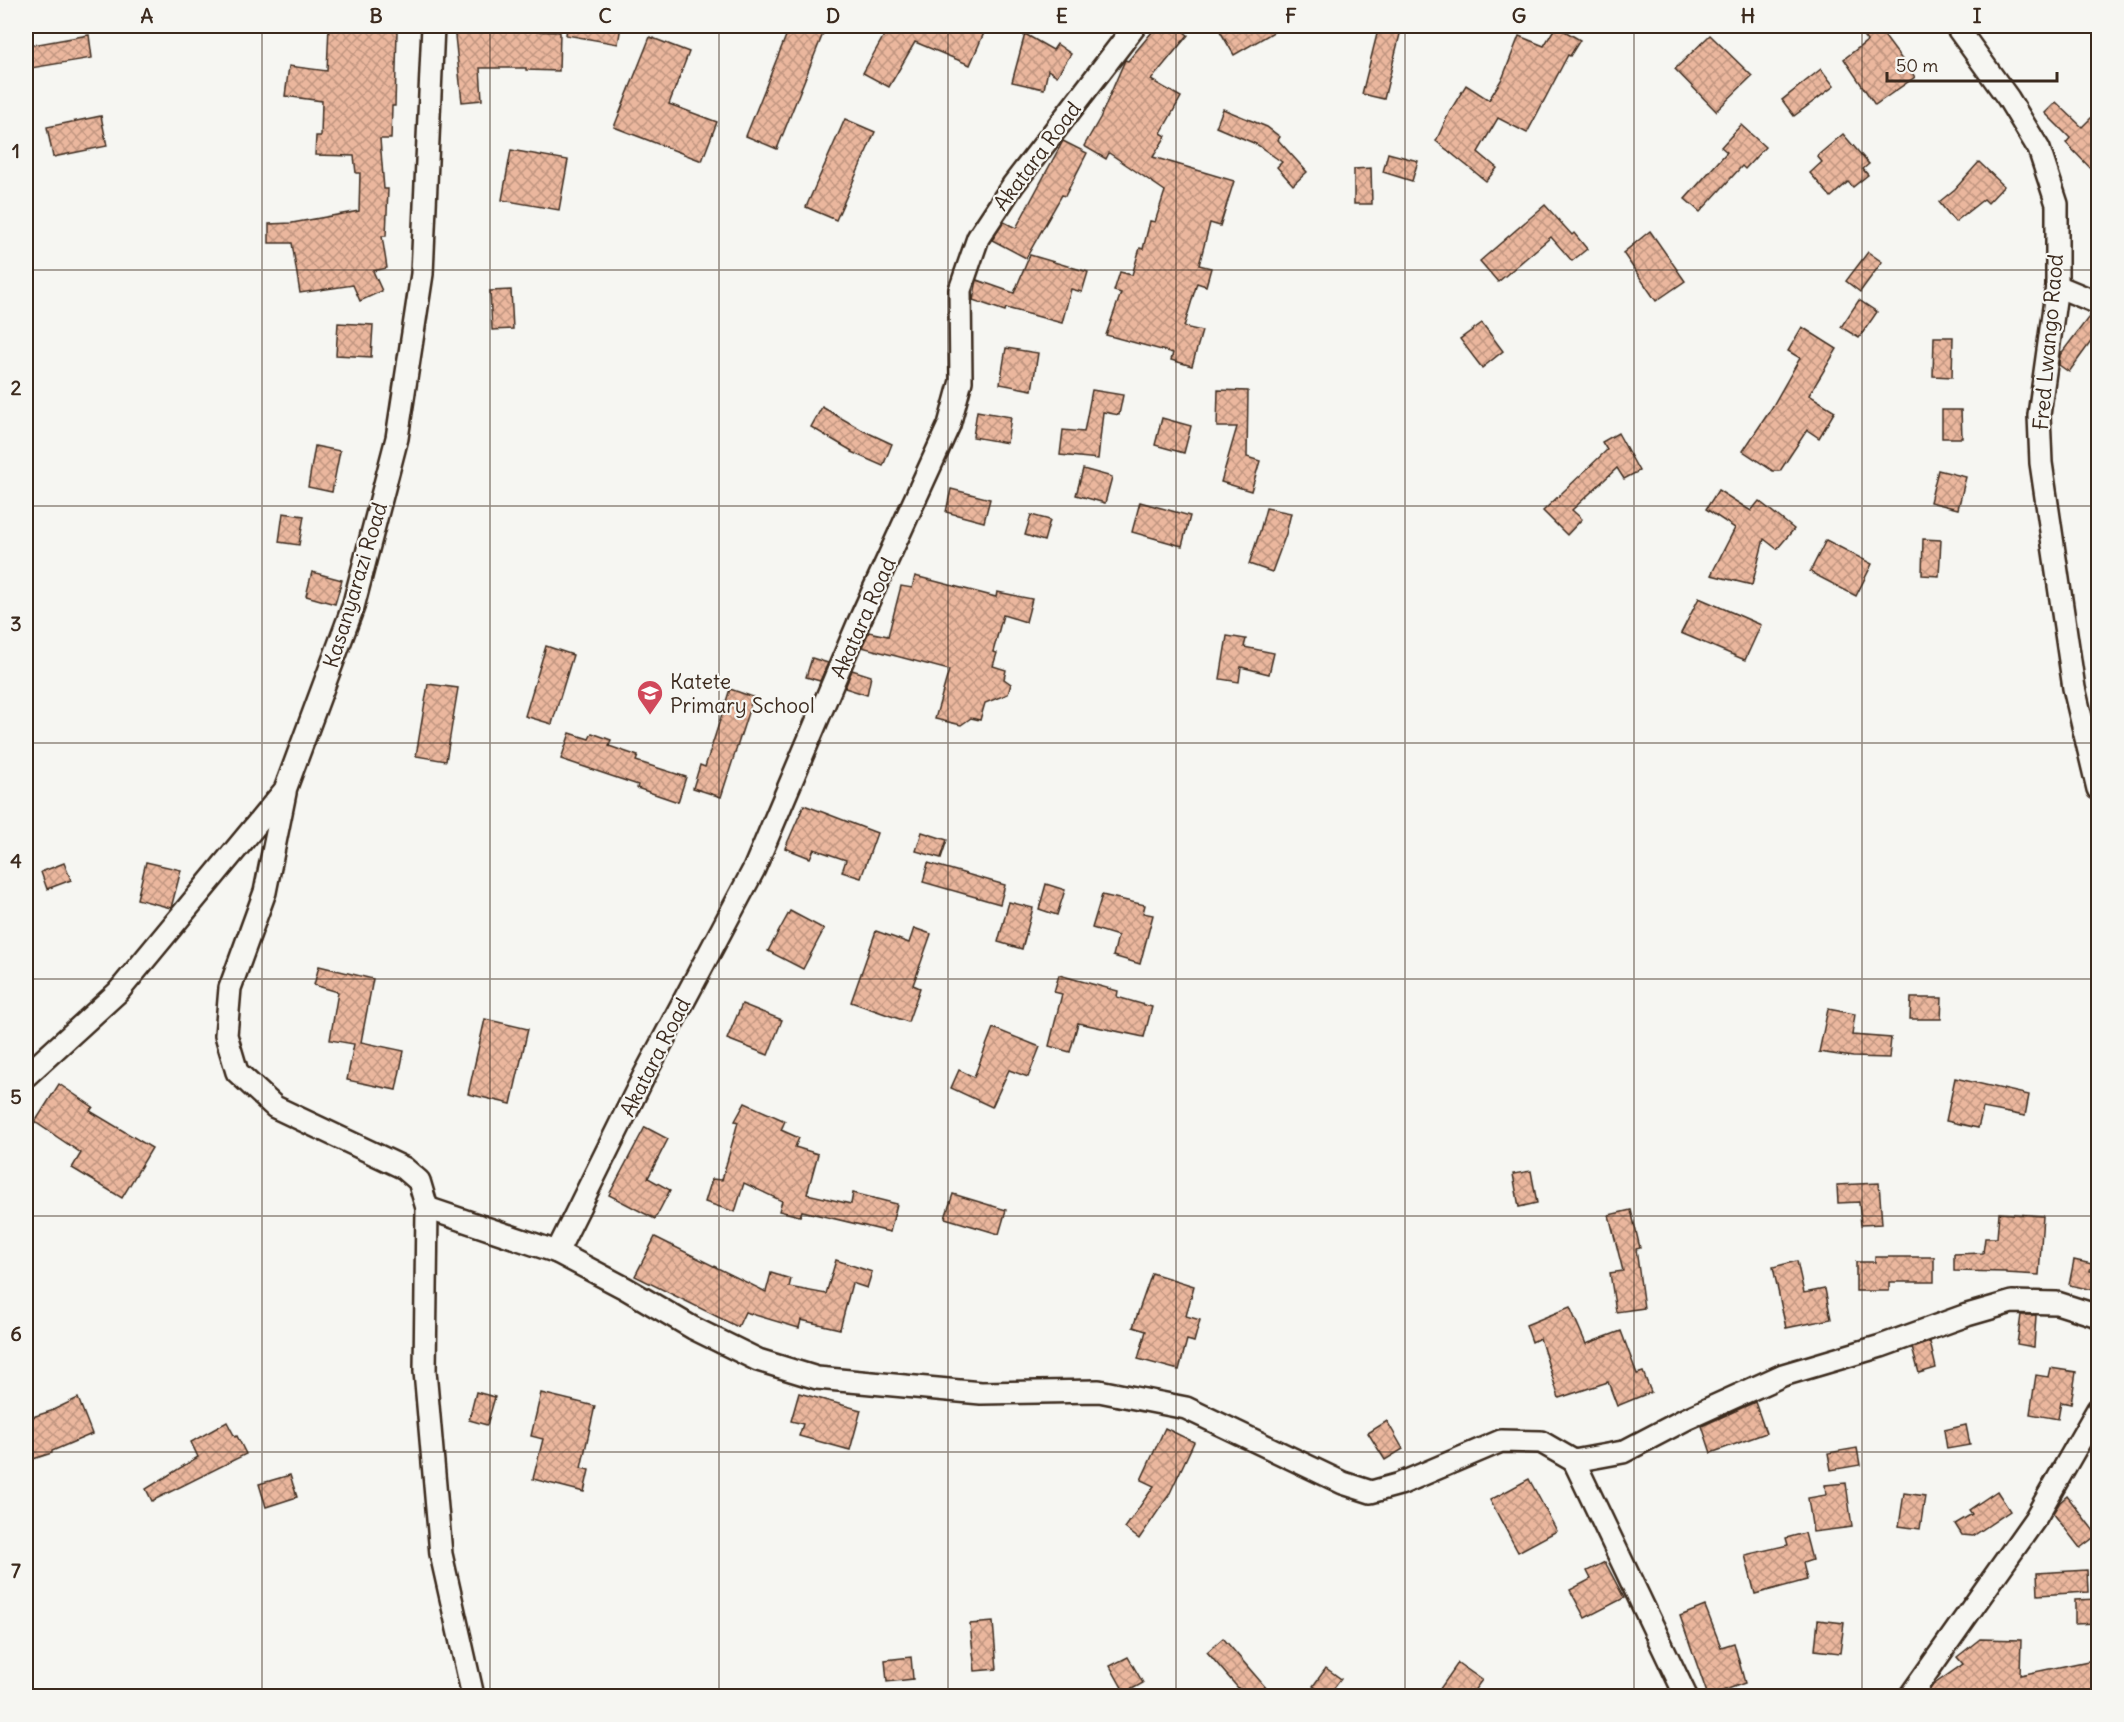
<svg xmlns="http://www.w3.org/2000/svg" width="2124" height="1722" font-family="Delius,sans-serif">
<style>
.building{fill:url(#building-cross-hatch);stroke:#3b2a1e;stroke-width:1.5}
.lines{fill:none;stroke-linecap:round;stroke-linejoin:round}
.minor-casing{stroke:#3b2a1e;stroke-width:26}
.minor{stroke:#f6f6f2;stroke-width:21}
.grid{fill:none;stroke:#3b2a1e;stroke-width:1.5;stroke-opacity:0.55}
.labels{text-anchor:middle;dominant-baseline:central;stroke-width:4.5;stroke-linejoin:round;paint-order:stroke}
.street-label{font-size:21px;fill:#3b2a1e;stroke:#f6f6f2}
.poi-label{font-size:21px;fill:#3b2a1e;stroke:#f6f6f2;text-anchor:start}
.neatline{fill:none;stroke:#3b2a1e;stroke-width:2}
.grid-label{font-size:20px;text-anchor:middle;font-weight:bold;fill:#3b2a1e}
</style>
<defs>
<pattern id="building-cross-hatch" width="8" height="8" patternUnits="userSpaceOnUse" patternTransform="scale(1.5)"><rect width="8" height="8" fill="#ebb79e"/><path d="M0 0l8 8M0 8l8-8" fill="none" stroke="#c09580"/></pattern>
</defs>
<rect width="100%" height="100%" fill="#f6f6f2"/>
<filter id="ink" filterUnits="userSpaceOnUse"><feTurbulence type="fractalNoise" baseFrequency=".0167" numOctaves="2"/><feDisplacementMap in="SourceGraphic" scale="12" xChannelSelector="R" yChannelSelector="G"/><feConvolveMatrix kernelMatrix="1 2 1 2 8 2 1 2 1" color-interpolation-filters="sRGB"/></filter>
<g filter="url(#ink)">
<!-- building -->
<g class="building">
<path d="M329 26H353L352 30 397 31 395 106H392L391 139H380L384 189H388L386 236H382L387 268 373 271 382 291 360 301 353 285 300 293 292 243H269V224L292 223 359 211 360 173H356L354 156 315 155 316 136H321L322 101 285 96 289 66 327 71Z"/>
<path d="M454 26H493L494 30 560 32 559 71 526 70V68H480L482 100 462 102Z"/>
<path d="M567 26H621L618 44 566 35Z"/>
<path d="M790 26H826L777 149 746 136Z"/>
<path d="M877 26H987L970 65 915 42 889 87 863 73 887 30Z"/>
<path d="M1157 26H1177L1188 35 1151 80 1181 97 1161 133 1166 136 1153 157 1234 181 1220 226 1210 223 1199 265 1211 268 1206 286 1197 283 1184 327 1202 331 1192 366 1171 360 1173 353 1106 335 1121 293 1114 291 1120 272 1132 275 1140 248 1143 249 1150 221 1155 222 1165 191 1109 153 1106 159 1084 146 1100 118 1125 60 1128 61Z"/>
<path d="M1217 26H1284L1234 55Z"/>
<path d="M1379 26H1402L1384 99 1362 94Z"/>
<path d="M1556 26 1580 40 1570 56 1568 55 1527 133 1498 118 1478 152 1497 168 1486 181 1436 141 1450 111 1466 85 1489 100 1503 77 1519 36 1544 46Z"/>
<path d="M1856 26H1877L1915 77 1875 105 1844 59 1867 41Z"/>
<path d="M1025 34 1053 50 1057 44 1071 54 1057 76 1048 70 1044 89 1012 82Z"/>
<path d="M89 35 92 58 31 68 27 46Z"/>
<path d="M1710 35 1752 76 1716 111 1675 69Z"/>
<path d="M650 37 689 52 669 104 717 122 702 161 614 127Z"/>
<path d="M1821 69 1834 86 1794 116 1782 100Z"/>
<path d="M2056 102 2082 127 2098 111V176L2066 143 2070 138 2045 113Z"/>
<path d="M1223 109 1267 127 1280 137 1278 140 1307 172 1293 185 1277 167 1282 162 1256 144 1216 127Z"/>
<path d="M101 116 107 146 53 157 47 127Z"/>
<path d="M845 119 875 132 836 220 806 207Z"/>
<path d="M1741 125 1765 147 1745 169 1742 166 1700 212 1685 199 1727 152 1721 147Z"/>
<path d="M1843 134 1869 164 1863 169 1868 175 1853 187 1848 182 1831 197 1810 173 1822 162 1817 156Z"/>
<path d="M1063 141 1087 153 1065 196 1062 195 1026 258 992 240 1004 222 1016 228Z"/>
<path d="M511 150 568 160 559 210 502 200Z"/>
<path d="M1388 153 1418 161 1412 181 1383 172Z"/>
<path d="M1979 162 2004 186 1988 203 1984 199 1955 222 1939 202 1955 189Z"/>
<path d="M1371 168 1372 204H1354V169Z"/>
<path d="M1545 205 1572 235 1574 233 1587 249 1572 261 1551 237 1498 282 1480 261Z"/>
<path d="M1650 231 1685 281 1656 301 1623 253Z"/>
<path d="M1868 252 1882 262 1860 292 1846 281Z"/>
<path d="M1030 255 1088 272 1082 292 1071 289 1062 323 1006 308 1005 311 973 300 977 280 1014 293Z"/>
<path d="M511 290 513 329 492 330 490 291Z"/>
<path d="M1859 300 1877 312 1859 338 1841 327Z"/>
<path d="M2091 314 2098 316V332L2069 372 2059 365 2060 355Z"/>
<path d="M338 323 373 325 371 357 336 355Z"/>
<path d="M1482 323 1503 351 1482 368 1460 339Z"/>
<path d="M1802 327 1837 349 1809 395 1835 411 1819 438 1807 430 1780 471H1773L1743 451 1771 409 1800 358 1788 351Z"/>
<path d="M1934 337H1953L1952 377 1933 376Z"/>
<path d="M1006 348 1038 353 1032 390 1000 384Z"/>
<path d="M1092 390 1123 395 1119 415 1103 412 1098 459 1060 455 1063 430 1084 432Z"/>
<path d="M1218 390 1248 391 1247 457 1260 461 1251 491 1221 482 1237 427H1217Z"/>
<path d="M822 407 862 430 892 444 883 466 851 452 852 451 811 427Z"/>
<path d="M1942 410H1961L1962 438H1942Z"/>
<path d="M977 411 1011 417 1007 443 973 437Z"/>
<path d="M1162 418 1191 426 1184 453 1155 445Z"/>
<path d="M1618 433 1639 471 1624 479 1617 468 1572 510 1582 519 1567 535 1543 511 1607 450 1602 442Z"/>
<path d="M315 446 340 451 332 492 308 487Z"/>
<path d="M1083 469 1112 477 1105 503 1076 495Z"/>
<path d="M1938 470 1966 477 1958 509 1930 502Z"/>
<path d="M951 489 990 499 984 522 946 512Z"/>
<path d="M1718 490 1751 511 1759 501 1794 529 1777 549 1764 539 1752 585 1711 575 1735 528 1706 509Z"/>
<path d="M1140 502 1190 516 1182 546 1132 532Z"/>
<path d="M1266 508 1291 513 1286 534 1272 572 1249 564 1260 531Z"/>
<path d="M283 513 304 516 299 545 279 542Z"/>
<path d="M1031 515 1050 520 1044 541 1025 535Z"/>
<path d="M1923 539 1941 540 1939 576 1922 575Z"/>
<path d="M1826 540 1872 564 1856 596 1810 572Z"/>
<path d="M312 572 342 580 335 604 306 596Z"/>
<path d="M915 576 996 597 997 592 1032 599 1026 622 1003 615 993 652 997 653 993 666 1006 670 1004 679 1011 684 1008 694 985 703 980 720 971 718 961 725 935 719 949 670 862 647 869 632 888 636 901 586 912 588Z"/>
<path d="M1699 598 1761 625 1745 660 1681 633Z"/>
<path d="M1227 636 1246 639 1244 647 1274 653 1269 674 1241 667 1239 682 1220 679Z"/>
<path d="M546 646 573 655 552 724 525 716Z"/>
<path d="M812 658 828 663 820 681 806 677Z"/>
<path d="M852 670 871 676 867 695 845 688Z"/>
<path d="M428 684 458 688 446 761 416 756Z"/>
<path d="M730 689 753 697 721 797 693 788 700 765 705 767Z"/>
<path d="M570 733 589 739 592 733 611 740 609 746 638 756 636 761 686 777 678 802 637 788 638 785 561 759Z"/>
<path d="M804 805 877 833 861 878 842 872 846 860 814 849 810 858 785 848Z"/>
<path d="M922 832 947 840 941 858 916 851Z"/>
<path d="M146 862 181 870 171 908 137 899Z"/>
<path d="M64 863 71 880 47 889 41 872Z"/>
<path d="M928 863 1005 885 1000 904 923 882Z"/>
<path d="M1046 884 1065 890 1057 915 1039 909Z"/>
<path d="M1102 895 1145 905 1143 913 1153 915 1140 964 1113 956 1118 936 1092 928Z"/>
<path d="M1009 902 1033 908 1022 949 998 942Z"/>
<path d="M790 911 824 929 803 969 768 951Z"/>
<path d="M914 928 931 934 913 985 920 988 908 1022 851 1002 876 931 909 943Z"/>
<path d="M319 966 373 979 361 1042 404 1051 396 1090 347 1080 354 1044 330 1040 338 992 314 985Z"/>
<path d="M1059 975 1118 991 1117 997 1152 1007 1144 1037 1078 1023 1070 1052 1049 1046 1062 994 1054 992Z"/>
<path d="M1911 998H1942L1941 1019H1910Z"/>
<path d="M742 1004 782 1020 768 1055 727 1039Z"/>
<path d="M1828 1009 1855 1014 1852 1035 1891 1038 1889 1058 1853 1057 1819 1052Z"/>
<path d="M485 1019 528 1029 511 1104 468 1094Z"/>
<path d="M993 1028 1040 1047 1028 1077 1009 1070 992 1107 951 1088 959 1070 974 1077Z"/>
<path d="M1955 1078 2029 1095 2025 1116 1983 1108 1978 1128 1946 1121Z"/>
<path d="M59 1084 93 1107 90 1111 152 1148 122 1198 72 1168 81 1153 35 1122Z"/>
<path d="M745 1103 785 1121 781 1130 799 1138 795 1147 818 1154 807 1194 851 1204 853 1193 897 1204 890 1232 802 1211 800 1216 779 1211 782 1201 744 1183 735 1212 705 1202 712 1179 722 1180 738 1122 735 1121Z"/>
<path d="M645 1127 668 1139 648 1178 670 1190 655 1219 609 1195Z"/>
<path d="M1531 1171 1537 1203 1519 1207 1513 1174Z"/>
<path d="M1879 1183 1882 1224 1861 1225 1859 1202 1838 1203 1837 1185Z"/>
<path d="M953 1194 1006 1210 999 1234 945 1218Z"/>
<path d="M1631 1210 1640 1248 1636 1249 1644 1308 1616 1312 1610 1273 1623 1271 1609 1215Z"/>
<path d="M1999 1213 2043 1216 2039 1275 2006 1273V1272L1954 1271V1254L1983 1253 1985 1238H1997Z"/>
<path d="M655 1237 766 1292 771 1273 791 1279 789 1287 826 1294 836 1260 872 1272 867 1288 852 1283 840 1329 801 1320 799 1328 745 1312 738 1327 635 1276Z"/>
<path d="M1875 1257H1934V1282H1889V1291H1856V1262H1875Z"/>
<path d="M2074 1260 2092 1264 2090 1271 2098 1273V1291L2069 1285Z"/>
<path d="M1797 1261 1804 1293 1825 1289 1831 1319 1786 1328 1773 1267Z"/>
<path d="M1152 1273 1194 1286 1186 1316 1200 1320 1194 1342 1187 1340 1179 1370 1138 1359 1146 1331 1133 1327Z"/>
<path d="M1570 1307 1586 1344 1621 1331 1637 1374 1643 1372 1651 1392 1617 1406 1608 1382 1559 1398 1540 1338 1532 1342 1526 1325Z"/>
<path d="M2021 1315H2036L2034 1347 2017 1344Z"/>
<path d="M1930 1342 1936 1368 1919 1373 1912 1348Z"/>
<path d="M2050 1368 2076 1372 2071 1404 2061 1402 2058 1419 2030 1414 2036 1375 2048 1377Z"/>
<path d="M476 1392 495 1397 487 1425 469 1420Z"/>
<path d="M541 1393 595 1406 581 1468 589 1470 584 1492 533 1479 543 1439 531 1436Z"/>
<path d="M799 1393 861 1410 850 1450 799 1436 803 1424 791 1421Z"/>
<path d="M78 1398 92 1434 52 1451V1453L30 1460 26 1446V1419L51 1411Z"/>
<path d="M1755 1402 1766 1433 1711 1453 1702 1426Z"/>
<path d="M1387 1421 1403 1449 1385 1460 1368 1433Z"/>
<path d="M227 1422 235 1437 237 1436 246 1454 152 1501 146 1489 198 1457 191 1442Z"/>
<path d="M1966 1425 1970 1445 1947 1449 1944 1430Z"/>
<path d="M1165 1428 1194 1442 1169 1495 1139 1539 1125 1528 1154 1486 1141 1480Z"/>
<path d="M1857 1448 1860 1465 1831 1470 1828 1453Z"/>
<path d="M290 1475 297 1497 266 1507 259 1484Z"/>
<path d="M1529 1479 1557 1531 1518 1552 1490 1500Z"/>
<path d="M1846 1483 1852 1527 1813 1532 1808 1498 1826 1495 1825 1485Z"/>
<path d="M1997 1491 2010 1511 1973 1536 1962 1535 1955 1524 1972 1514 1969 1510Z"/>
<path d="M1904 1493 1925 1496 1920 1529 1899 1526Z"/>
<path d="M2067 1496 2097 1535 2080 1548 2053 1513 2060 1502Z"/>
<path d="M1805 1533 1812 1560 1803 1563 1807 1580 1755 1594 1745 1555 1788 1545 1786 1538Z"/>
<path d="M1605 1562 1624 1598 1585 1618 1570 1590 1591 1579 1587 1571Z"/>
<path d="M2087 1570 2088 1592 2038 1595 2037 1573Z"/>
<path d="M2098 1599V1623L2075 1624V1600Z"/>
<path d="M1705 1606 1721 1647 1734 1643 1745 1683 1708 1696 1680 1616Z"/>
<path d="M1818 1620 1844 1623 1840 1653 1815 1650Z"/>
<path d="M993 1622 997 1669 975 1671 970 1624Z"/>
<path d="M1223 1638 1273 1696H1245L1207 1652Z"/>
<path d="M1980 1639 2021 1640 2020 1675 2098 1659V1696H1925L1933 1685 1963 1664 1957 1657Z"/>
<path d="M911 1657 913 1679 887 1682 885 1660Z"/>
<path d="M1128 1657 1143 1683 1125 1693 1110 1666Z"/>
<path d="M1458 1663 1482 1680 1470 1696H1435Z"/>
<path d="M1326 1668 1341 1679 1328 1696 1313 1686Z"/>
</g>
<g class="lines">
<!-- minor casing -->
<g class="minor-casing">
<g id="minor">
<path d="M1956 26 2008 98 2039 149 2057 204V286L2039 415 2041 463 2074 688 2098 789"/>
<path d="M2057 286 2098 303"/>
<path d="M285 793 265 892 230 988 226 1035 237 1072 275 1107 404 1168 419 1181 427 1208 425 1371 441 1554 473 1696"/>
<path d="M26 1076 118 992 285 790 353 607 397 438 422 274 433 26"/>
<path d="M427 1208 557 1252 625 1288 693 1328 758 1360 817 1378 981 1393 1099 1391 1186 1408 1343 1483 1371 1492 1400 1484 1501 1441 1541 1442 1574 1461 1623 1452 1686 1419 1783 1375 1881 1346 1967 1315 2012 1302 2057 1303 2098 1316"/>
<path d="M557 1252 644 1076 754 869 858 624 949 425 961 381 960 290 978 238 1013 185 1135 26"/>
<path d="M1574 1461 1686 1696"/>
<path d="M1910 1696 2035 1519 2098 1409"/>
</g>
</g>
<!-- minor -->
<use href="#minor" class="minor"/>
</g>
</g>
<!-- grid -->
<path class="grid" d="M262 26V1696M490 26V1696M719 26V1696M948 26V1696M1176 26V1696M1405 26V1696M1634 26V1696M1862 26V1696M26 270H2098M26 506H2098M26 743H2098M26 979H2098M26 1216H2098M26 1452H2098"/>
<!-- icons -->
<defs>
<g id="school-pin" transform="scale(1.35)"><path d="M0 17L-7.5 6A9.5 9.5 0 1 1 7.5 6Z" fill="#d1495b" stroke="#f6f6f2"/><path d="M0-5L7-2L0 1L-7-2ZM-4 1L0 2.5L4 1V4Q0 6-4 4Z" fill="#fff"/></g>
</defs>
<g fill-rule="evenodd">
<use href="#school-pin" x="650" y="693"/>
</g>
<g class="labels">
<!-- street labels -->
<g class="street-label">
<text transform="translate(1037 156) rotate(-53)">Akatara Road</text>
<text transform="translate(2048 342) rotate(-85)">Fred Lwango Raod</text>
<text transform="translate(355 585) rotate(-73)">Kasanyarazi Road</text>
<text transform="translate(863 618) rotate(-66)">Akatara Road</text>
<text transform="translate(655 1057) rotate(-63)">Akatara Road</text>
</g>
<!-- poi labels -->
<g class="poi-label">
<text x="670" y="681">Katete<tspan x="670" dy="24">Primary School</tspan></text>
</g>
</g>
<!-- margin -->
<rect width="2124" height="1722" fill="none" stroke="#f6f6f2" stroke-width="66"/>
<!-- scale -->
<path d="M1887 72v9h170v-9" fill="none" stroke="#3b2a1e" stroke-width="3"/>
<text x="1896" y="72" font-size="18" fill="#3b2a1e" stroke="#f6f6f2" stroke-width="4.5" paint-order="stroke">50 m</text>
<rect x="33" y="33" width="2058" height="1656" class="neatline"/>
<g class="grid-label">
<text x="147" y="23">A</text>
<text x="376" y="23">B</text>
<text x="605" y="23">C</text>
<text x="833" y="23">D</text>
<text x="1062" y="23">E</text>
<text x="1291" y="23">F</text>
<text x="1519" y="23">G</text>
<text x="1748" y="23">H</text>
<text x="1977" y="23">I</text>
<text x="16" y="158">1</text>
<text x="16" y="395">2</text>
<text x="16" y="631">3</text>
<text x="16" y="868">4</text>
<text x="16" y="1104">5</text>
<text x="16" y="1341">6</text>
<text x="16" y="1578">7</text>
</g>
</svg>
